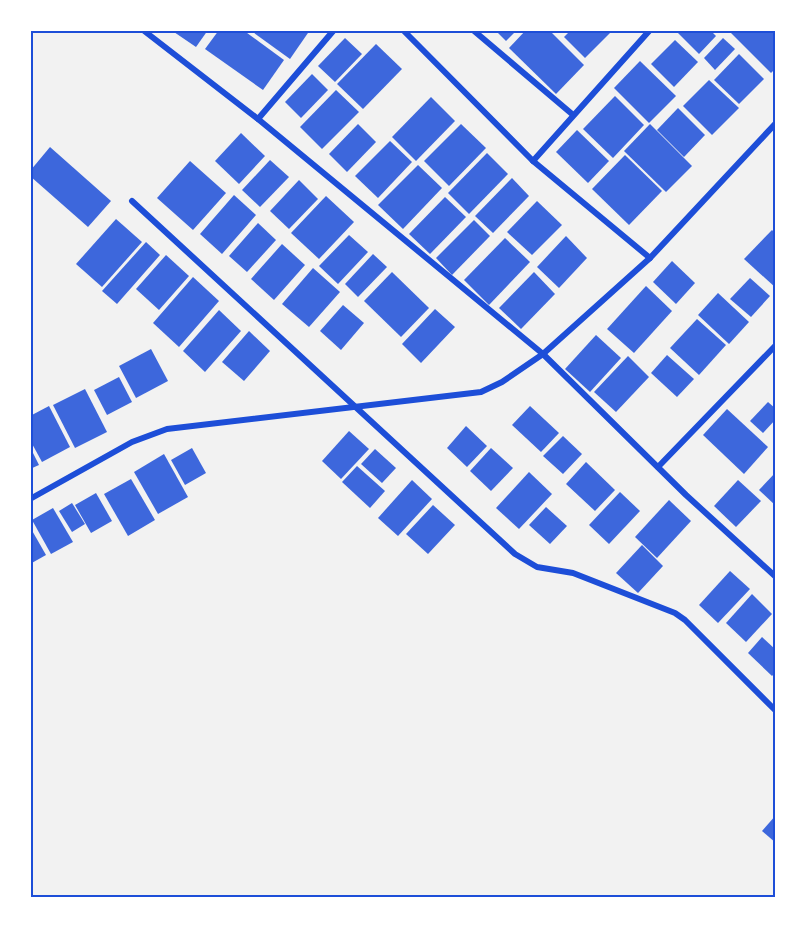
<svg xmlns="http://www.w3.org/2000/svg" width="806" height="928" font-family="'Playfair Display',serif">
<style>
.building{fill:#3d67dc}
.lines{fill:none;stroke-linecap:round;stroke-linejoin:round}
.minor{stroke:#1d4ed8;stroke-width:6}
.neatline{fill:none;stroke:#1d4ed8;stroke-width:2}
</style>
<rect width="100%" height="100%" fill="#f2f2f2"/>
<!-- building -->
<g class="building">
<path d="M171 30H208L196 47Z"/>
<path d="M219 30H243L284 60 263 90 205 49Z"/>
<path d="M250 30H310L290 59Z"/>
<path d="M495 30H517L506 41Z"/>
<path d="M526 30H549L584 65 556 94 509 48Z"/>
<path d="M571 30H610L611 32 585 58 564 37Z"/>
<path d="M675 30H710L716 36 699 54Z"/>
<path d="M734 30H776V68L771 73 731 33Z"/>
<path d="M345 38 362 54 335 82 318 66Z"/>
<path d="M723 38 735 49 715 70 704 58Z"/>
<path d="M675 40 698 62 674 87 651 64Z"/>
<path d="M376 44 402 69 363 109 337 84Z"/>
<path d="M739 54 764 79 739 104 714 80Z"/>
<path d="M640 61 676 96 649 123 614 88Z"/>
<path d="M312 74 328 90 301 118 285 102Z"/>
<path d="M709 80 739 108 712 135 683 106Z"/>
<path d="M336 90 359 112 322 149 300 127Z"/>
<path d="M615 96 644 125 613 158 583 129Z"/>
<path d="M431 97 455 121 416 161 392 137Z"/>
<path d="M678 108 705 135 684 157 657 130Z"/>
<path d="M358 124 376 142 347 172 329 154Z"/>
<path d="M461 124 486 148 449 186 424 161Z"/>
<path d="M650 124 692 166 666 192 624 151Z"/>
<path d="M577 130 609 161 588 183 556 152Z"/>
<path d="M241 133 265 156 239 184 215 161Z"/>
<path d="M390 141 412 162 378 198 355 176Z"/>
<path d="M50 147 111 201 88 227 30 176V171Z"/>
<path d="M487 153 508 174 469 214 448 193Z"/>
<path d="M625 155 662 191 629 225 592 189Z"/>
<path d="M270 160 289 177 260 207 242 190Z"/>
<path d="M190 161 226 193 193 230 157 198Z"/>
<path d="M418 165 442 188 403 229 378 205Z"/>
<path d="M512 178 529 196 493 233 475 216Z"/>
<path d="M299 180 318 199 289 229 270 211Z"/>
<path d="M234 195 256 215 222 254 200 234Z"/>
<path d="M326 196 354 222 319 259 291 233Z"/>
<path d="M445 197 466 217 430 254 409 234Z"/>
<path d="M537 201 562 225 532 255 507 232Z"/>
<path d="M116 219 142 242 102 287 76 264Z"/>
<path d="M474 220 490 236 452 275 436 258Z"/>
<path d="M258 223 276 240 247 272 229 256Z"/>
<path d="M772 230 776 234V288L744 259Z"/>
<path d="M349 235 368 252 338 284 319 266Z"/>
<path d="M566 236 587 258 559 288 537 267Z"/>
<path d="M505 238 530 262 489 305 464 280Z"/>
<path d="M146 242 160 255 117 304 102 291Z"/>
<path d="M282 244 305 265 274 300 251 279Z"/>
<path d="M373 254 387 267 358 297 345 284Z"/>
<path d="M166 255 189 276 159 310 136 289Z"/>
<path d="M672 261 695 283 676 304 653 282Z"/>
<path d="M313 268 340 292 309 327 282 304Z"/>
<path d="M392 272 429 308 401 337 364 301Z"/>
<path d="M534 272 555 294 521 329 499 308Z"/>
<path d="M193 277 219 301 179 347 153 323Z"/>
<path d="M750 278 770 296 751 317 730 299Z"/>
<path d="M646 286 672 311 634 353 607 329Z"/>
<path d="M718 293 749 322 729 344 698 315Z"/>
<path d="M343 305 364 323 341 350 320 331Z"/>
<path d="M435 309 455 327 421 363 402 344Z"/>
<path d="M219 310 241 331 205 372 183 351Z"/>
<path d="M697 319 726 345 699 375 670 348Z"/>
<path d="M249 331 270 351 244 381 222 362Z"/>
<path d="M596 335 621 358 590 392 565 369Z"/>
<path d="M151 349 168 381 136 398 119 366Z"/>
<path d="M667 355 694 379 677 397 651 373Z"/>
<path d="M628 356 649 377 616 412 594 392Z"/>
<path d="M119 377 132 402 107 415 94 390Z"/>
<path d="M85 389 107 432 75 448 53 405Z"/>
<path d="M768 402 776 409V419L763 433 750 421Z"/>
<path d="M49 406 70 447 42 462 30 440V416Z"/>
<path d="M530 406 559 433 541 452 512 425Z"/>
<path d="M727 409 768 447 744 474 703 435Z"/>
<path d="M466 426 487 446 467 467 447 448Z"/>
<path d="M349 431 369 449 341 479 322 461Z"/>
<path d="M563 436 582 454 563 474 543 456Z"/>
<path d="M30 447 39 465 30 469Z"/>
<path d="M192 448 206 473 185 485 171 460Z"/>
<path d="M491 448 513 468 491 491 470 471Z"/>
<path d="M375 449 396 468 382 483 361 464Z"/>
<path d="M164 454 188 497 158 514 134 472Z"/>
<path d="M586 462 615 490 595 511 566 484Z"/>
<path d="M357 466 385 491 370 508 342 482Z"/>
<path d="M529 472 552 494 519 529 496 508Z"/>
<path d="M776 472V506L759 490Z"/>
<path d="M131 479 155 520 128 536 104 494Z"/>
<path d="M412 480 432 499 398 536 378 518Z"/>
<path d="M738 480 761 501 736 527 714 506Z"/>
<path d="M620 492 640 511 609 544 589 525Z"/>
<path d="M96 493 112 521 91 533 75 505Z"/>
<path d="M669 500 691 521 657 558 635 537Z"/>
<path d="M72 503 85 524 72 532 59 511Z"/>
<path d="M433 505 455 525 428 554 406 534Z"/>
<path d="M546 507 567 526 550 544 529 525Z"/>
<path d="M53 508 73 542 51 554 32 520Z"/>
<path d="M30 527 46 555 30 564Z"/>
<path d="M642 545 663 566 638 593 616 573Z"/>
<path d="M730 571 750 589 718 623 699 605Z"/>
<path d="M752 594 772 614 746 642 726 623Z"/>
<path d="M762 637 776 650V672L772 676 748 653Z"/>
<path d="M776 815V843L762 831Z"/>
</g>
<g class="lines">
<!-- minor -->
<g class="minor">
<path d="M143 30 258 119 543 354 686 495 776 577"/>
<path d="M403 30 533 161 650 258"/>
<path d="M473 30 572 114"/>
<path d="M258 119 334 30"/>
<path d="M533 161 650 30"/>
<path d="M132 201 515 554 537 567 573 573 675 613 685 620 776 711"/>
<path d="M658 467 776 345"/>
<path d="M30 499 132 442 167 429 481 392 502 382 543 354 650 258 776 123"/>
</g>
</g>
<!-- border -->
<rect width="806" height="928" fill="none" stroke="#ffffff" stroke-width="63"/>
<rect x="32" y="32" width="742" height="864" class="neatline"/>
</svg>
